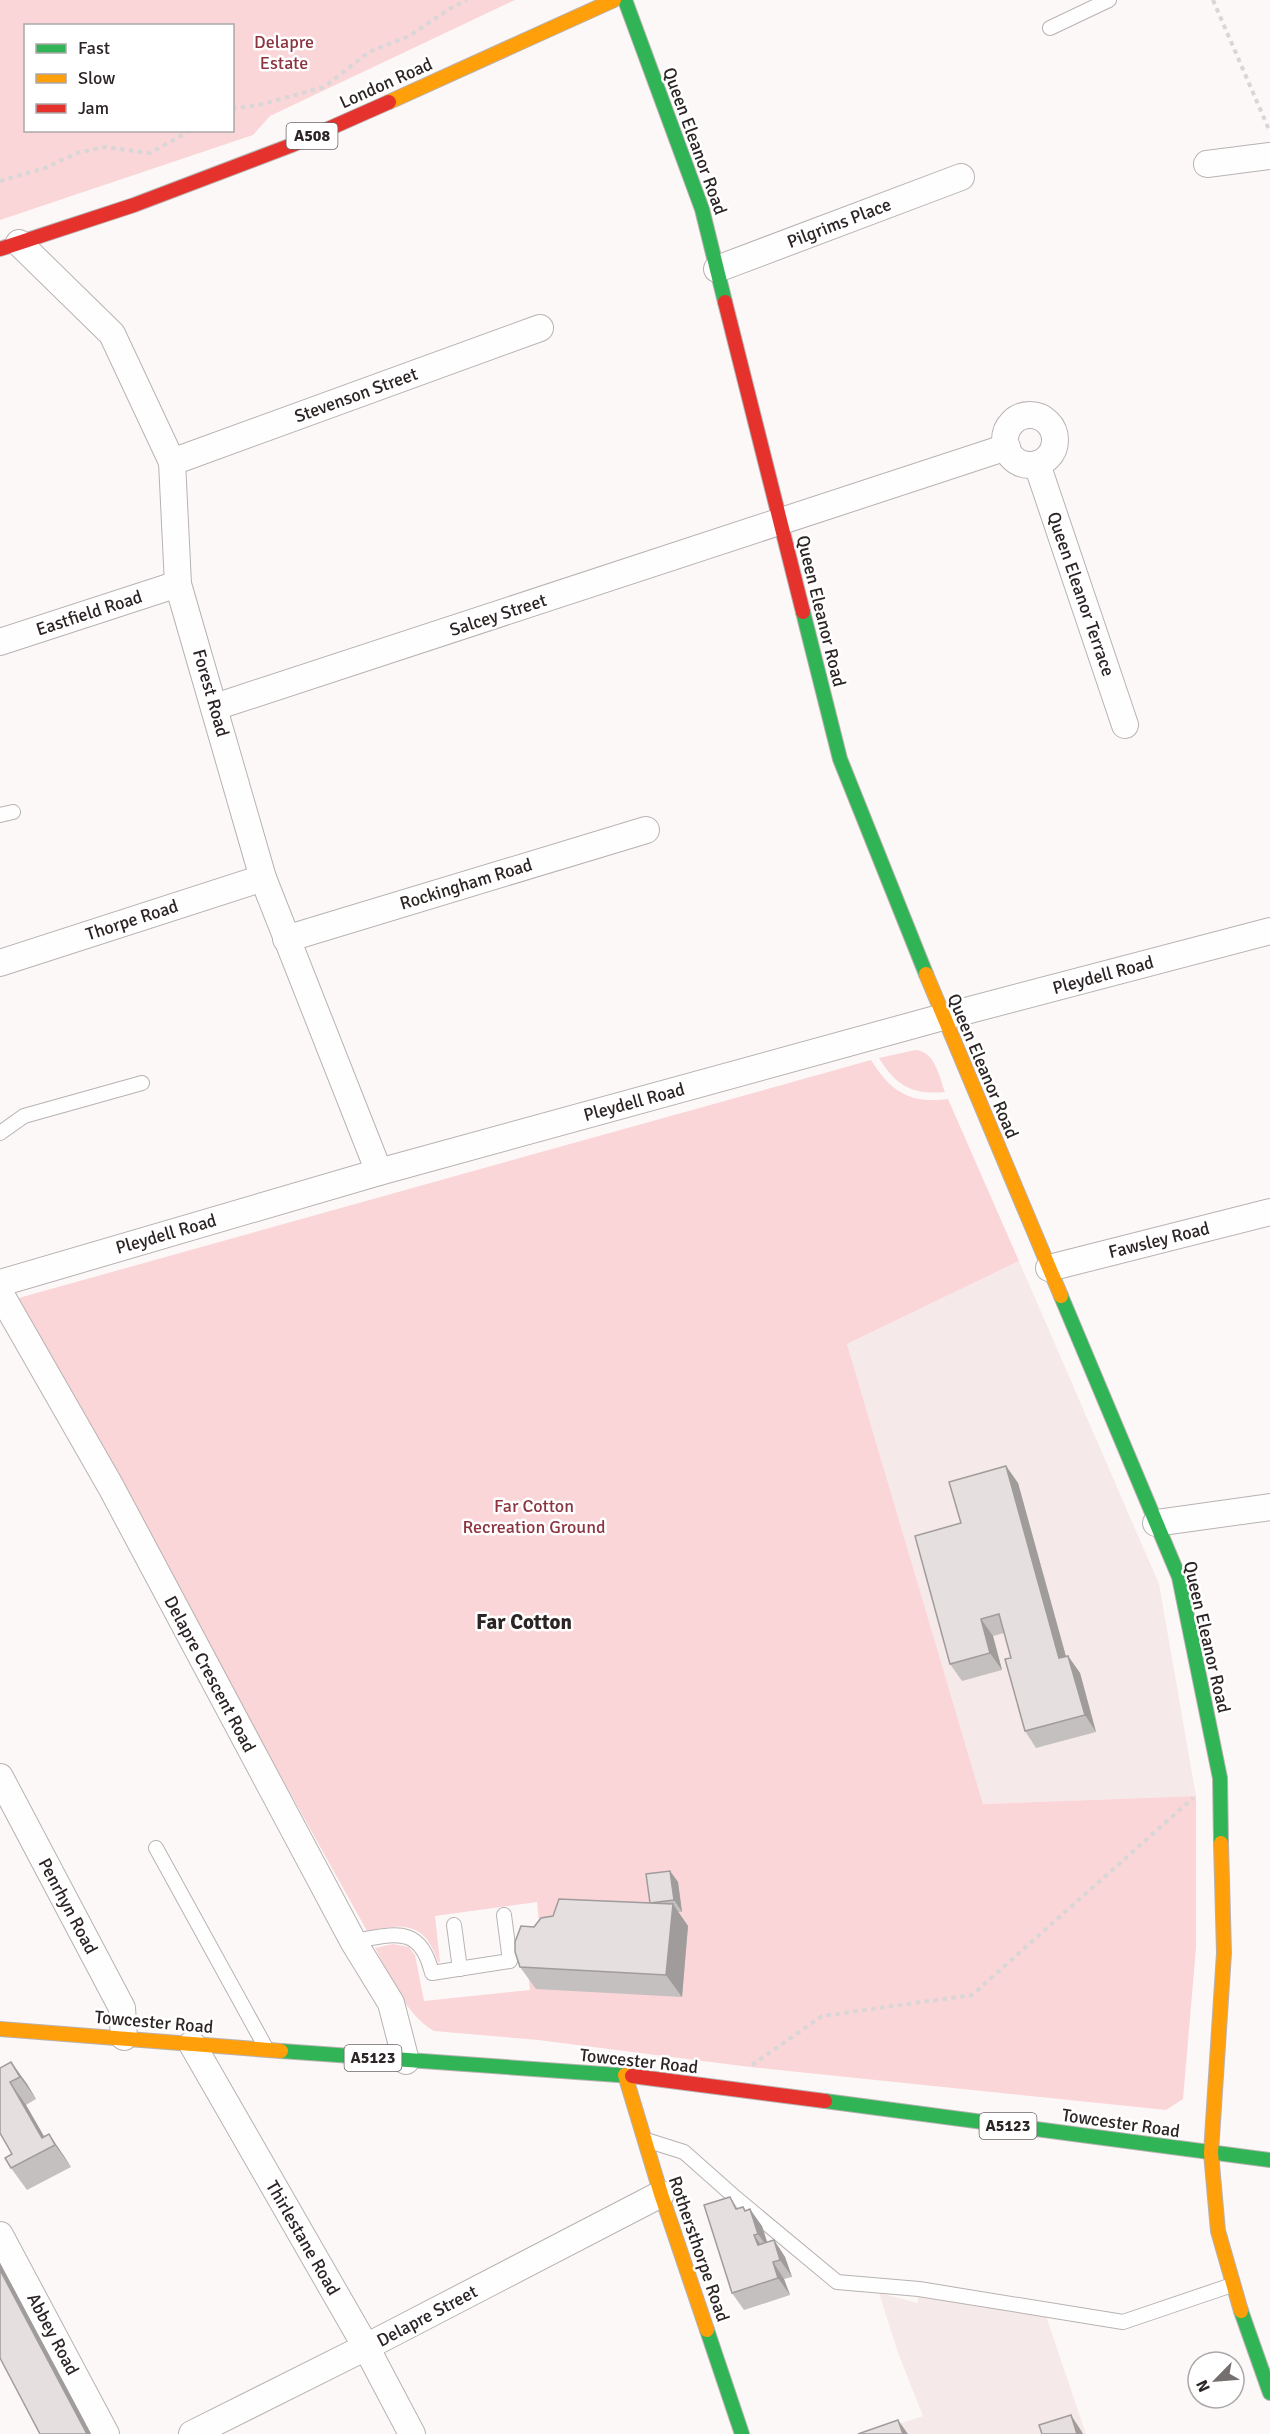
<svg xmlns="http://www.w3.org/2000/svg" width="1270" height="2434" font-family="Signika,sans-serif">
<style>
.built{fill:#f6e9e9}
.green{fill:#fbd6d8;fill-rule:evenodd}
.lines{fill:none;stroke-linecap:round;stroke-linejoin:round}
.lane-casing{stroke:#b8b2b2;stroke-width:16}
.street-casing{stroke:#b8b2b2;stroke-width:28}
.fast-casing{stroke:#b8b2b2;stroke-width:16}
.slow-casing{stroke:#b8b2b2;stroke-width:16}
.jam-casing{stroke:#b8b2b2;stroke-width:16}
.path{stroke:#d8d6d6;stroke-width:4;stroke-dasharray:4.5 4.5;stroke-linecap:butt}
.lane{stroke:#fffefe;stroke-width:14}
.street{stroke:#fffefe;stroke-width:26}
.fast{stroke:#30b455;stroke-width:14}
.slow{stroke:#ff9f0a;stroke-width:14}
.jam{stroke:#e5322d;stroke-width:14}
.wall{fill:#c5c0c0}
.shaded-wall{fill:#a09c9c}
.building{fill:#e5dfdf;stroke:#a09c9c;stroke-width:1.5}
.labels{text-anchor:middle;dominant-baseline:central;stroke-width:5;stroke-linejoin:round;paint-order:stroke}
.shield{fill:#fff;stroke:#6c6666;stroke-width:1.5}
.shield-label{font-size:16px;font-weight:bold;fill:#2d2525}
.park-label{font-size:18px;fill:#8c3440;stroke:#fff}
.street-label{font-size:18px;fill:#2d2525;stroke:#fff}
.quarter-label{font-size:21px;font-weight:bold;fill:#2d2525;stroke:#fff}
</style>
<rect width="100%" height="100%" fill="#fdf8f8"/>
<!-- built -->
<g class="built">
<path d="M1019 1261 1159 1584 1196 1796 983 1804 847 1344Z"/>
<path d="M879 2293 918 2303V2293L1045 2313 1086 2434H869L923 2416 898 2353Z"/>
</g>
<!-- green -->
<g class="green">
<path d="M0 0H515L270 116 253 135 0 220ZM26 26H232V130H26Z"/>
<path d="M915 1050C935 1051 939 1076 945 1092 912 1095 896 1086 879 1058Z"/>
<path d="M871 1060C891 1092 910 1104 948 1099L1019 1261 847 1344 983 1804 1196 1796V1948L1183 2099 1166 2110 750 2067 538 2040 434 2031C404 2013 391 1977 375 1948L393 1944 409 1947 415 1955 424 2001 530 1990 525 1946 541 1943 537 1902 435 1916 440 1962H438C424 1921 405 1924 367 1931L15 1299Z"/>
</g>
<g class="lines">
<!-- lane casing -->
<g class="lane-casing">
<g id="lane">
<path d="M1050 28 1109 0"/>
<path d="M0 815 13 812"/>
<path d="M0 1133 24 1116 142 1083"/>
<path d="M156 1848 266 2048"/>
<path d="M454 1925 460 1969"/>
<path d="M353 1941C393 1935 420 1923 432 1973L510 1961 504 1915"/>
<path d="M646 2140 684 2152 737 2199 837 2282 919 2289 1123 2322 1232 2285"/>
</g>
</g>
<!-- street casing -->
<g class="street-casing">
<g id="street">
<path d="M1207 164 1270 156"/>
<path d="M19 243 112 334 172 462 178 584 263 878 379 1172"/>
<path d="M717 269 961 177"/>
<circle cx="1030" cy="440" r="25"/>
<path d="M172 462 540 328"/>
<path d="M1037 464 1125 725"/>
<path d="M0 642 178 584"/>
<path d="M215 707 1007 447"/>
<path d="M286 939 646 830"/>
<path d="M0 963 263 878"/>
<path d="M1049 1268 1270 1212"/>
<path d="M0 1283 379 1172 943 1017 1270 931"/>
<path d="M0 1293 111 1487 353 1941 391 2003 406 2061"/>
<path d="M1156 1523 1270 1507"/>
<path d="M0 1777 122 2008 124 2037"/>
<path d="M192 2044 366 2347 412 2434"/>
<path d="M0 2235 106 2434"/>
<path d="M192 2434 366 2347 661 2194"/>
</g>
</g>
<!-- fast casing -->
<g class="fast-casing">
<g id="fast">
<path d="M625 0 702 209 725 302"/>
<path d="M803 612 840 759 926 974"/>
<path d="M1061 1296 1179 1577 1220 1778 1221 1843"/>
<path d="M281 2051 632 2076"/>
<path d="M825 2101 1270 2160"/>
<path d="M1241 2311 1270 2393"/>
<path d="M707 2330 742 2434"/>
</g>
</g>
<!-- slow casing -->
<g class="slow-casing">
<g id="slow">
<path d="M389 102 614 0"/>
<path d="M926 974 1061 1296"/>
<path d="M1221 1843 1224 1953 1211 2153 1218 2231 1241 2311"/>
<path d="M0 2029 281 2051"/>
<path d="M625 2075 661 2194 707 2330"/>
</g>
</g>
<!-- jam casing -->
<g class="jam-casing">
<g id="jam">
<path d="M0 249 134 205 292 145 389 102"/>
<path d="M725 302 803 612"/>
<path d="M632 2076 825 2101"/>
</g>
</g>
<!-- path -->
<g class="path">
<path d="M1213 0 1270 132"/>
<path d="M232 109 263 104 324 87 369 52 409 36 451 8 467 0"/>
<path d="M0 181 45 168 77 153 104 147 150 153 191 130"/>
<path d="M752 2065 822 2016 972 1995 1193 1798"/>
</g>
<!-- lane -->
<use href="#lane" class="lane"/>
<!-- street -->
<use href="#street" class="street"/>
<!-- fast -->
<use href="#fast" class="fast"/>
<!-- slow -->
<use href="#slow" class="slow"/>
<!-- jam -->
<use href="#jam" class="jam"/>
</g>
<!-- wall -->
<g class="wall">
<path d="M1006 1466 1018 1483 1066 1656H1068L1080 1673 1096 1732 1036 1748 1025 1731 1011 1658 1004 1633 993 1636 1002 1670 962 1681 950 1664 961 1523Z"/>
<path d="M670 1871 678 1882 682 1912H678L688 1926 682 1997 536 1989 520 1967 650 1903Z"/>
<path d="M11 2062 27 2084 36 2099 26 2105 44 2136 49 2134 71 2167 27 2190 11 2168 12 2154 0 2133Z"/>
<path d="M730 2197 738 2209 746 2211 762 2226 767 2242 774 2240 785 2257 792 2277 784 2279 790 2295 744 2310 732 2293Z"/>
</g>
<!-- shaded-wall -->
<g class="shaded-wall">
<path d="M1006 1466 1018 1483 1071 1675 1059 1658Z"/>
<path d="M981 1619 993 1636 1002 1670 990 1653Z"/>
<path d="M1068 1656 1080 1673 1096 1732 1085 1715Z"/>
<path d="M670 1871 678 1882 682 1912 674 1900Z"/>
<path d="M673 1904 688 1926 682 1997 666 1975Z"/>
<path d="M11 2062 27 2084 36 2099 20 2077Z"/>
<path d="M10 2082 26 2105 50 2147 42 2138Z"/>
<path d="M49 2134 64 2156 71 2167 55 2145Z"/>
<path d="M743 2207 755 2224 750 2209 762 2226 770 2251 758 2234Z"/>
<path d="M754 2235 766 2252 758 2245Z"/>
<path d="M774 2240 785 2257 792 2277 780 2260Z"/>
<path d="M773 2262 784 2279 790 2295 778 2278Z"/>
<path d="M0 2263 91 2434H87L0 2270Z"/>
<path d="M1071 2415 1082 2432 1083 2434H1077Z"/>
<path d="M898 2420 908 2434H903Z"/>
</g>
<!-- building -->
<g class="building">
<path d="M1006 1466 1059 1658 1068 1656 1085 1715 1025 1731 1005 1659 1011 1658 999 1614 981 1619 990 1653 950 1664 915 1536 961 1523 949 1482Z"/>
<path d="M670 1871 674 1900 650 1903 646 1874Z"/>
<path d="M559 1899 673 1904 666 1975 520 1967 515 1952V1942L521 1926 534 1927 541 1918 553 1916Z"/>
<path d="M11 2062 20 2077 10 2082 42 2138 49 2134 55 2145 11 2168 5 2158 12 2154 0 2133V2068Z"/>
<path d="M730 2197 736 2209 743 2207 745 2211 750 2209 758 2234 754 2235 758 2245 774 2240 780 2260 773 2262 778 2278 732 2293 704 2205Z"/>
<path d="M0 2270 87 2434H40L0 2358Z"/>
<path d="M1071 2415 1077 2434H1042L1039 2425Z"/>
<path d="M898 2420 903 2434H858Z"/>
</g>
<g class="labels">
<!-- shield labels -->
<g class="shield">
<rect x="286.5" y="123" width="51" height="26" rx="4.5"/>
<rect x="344.5" y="2045" width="57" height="26" rx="4.5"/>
<rect x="979.5" y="2113" width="57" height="26" rx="4.5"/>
</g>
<g class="shield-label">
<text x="312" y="136">A508</text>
<text x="373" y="2058">A5123</text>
<text x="1008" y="2126">A5123</text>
</g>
<!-- park labels -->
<g class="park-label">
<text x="284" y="42">Delapre<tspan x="284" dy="21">Estate</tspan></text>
<text x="534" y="1506">Far Cotton<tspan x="534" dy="21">Recreation Ground</tspan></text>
</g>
<!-- street labels -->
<g class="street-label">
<text transform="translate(386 83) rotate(-24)">London Road</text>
<text transform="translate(695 141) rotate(70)">Queen Eleanor Road</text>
<text transform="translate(839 223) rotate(-21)">Pilgrims Place</text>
<text transform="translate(356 395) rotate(-20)">Stevenson Street</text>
<text transform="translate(1081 594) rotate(71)">Queen Eleanor Terrace</text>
<text transform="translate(821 611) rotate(76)">Queen Eleanor Road</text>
<text transform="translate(89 613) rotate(-18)">Eastfield Road</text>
<text transform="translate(498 615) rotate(-18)">Salcey Street</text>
<text transform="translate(211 693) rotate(74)">Forest Road</text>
<text transform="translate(466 884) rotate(-17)">Rockingham Road</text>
<text transform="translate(132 920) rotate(-18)">Thorpe Road</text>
<text transform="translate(1103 975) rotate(-15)">Pleydell Road</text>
<text transform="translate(983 1066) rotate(67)">Queen Eleanor Road</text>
<text transform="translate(634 1102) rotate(-15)">Pleydell Road</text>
<text transform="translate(166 1234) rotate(-16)">Pleydell Road</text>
<text transform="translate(1159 1240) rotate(-14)">Fawsley Road</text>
<text transform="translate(1207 1637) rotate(77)">Queen Eleanor Road</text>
<text transform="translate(210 1674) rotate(62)">Delapre Crescent Road</text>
<text transform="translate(68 1906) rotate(62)">Penrhyn Road</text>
<text transform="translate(154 2022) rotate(5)">Towcester Road</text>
<text transform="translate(639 2061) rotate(6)">Towcester Road</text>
<text transform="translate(1121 2123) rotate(8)">Towcester Road</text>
<text transform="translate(303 2238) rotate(60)">Thirlestane Road</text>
<text transform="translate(699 2249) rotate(71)">Rothersthorpe Road</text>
<text transform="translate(427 2316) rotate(-28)">Delapre Street</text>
<text transform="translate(53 2334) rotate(62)">Abbey Road</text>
</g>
<!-- quarter labels -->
<g class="quarter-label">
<text x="524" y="1622">Far Cotton</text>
</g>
</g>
<!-- legend -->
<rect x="24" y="24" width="210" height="108" fill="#ffffff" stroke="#aba8a8" stroke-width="1.5"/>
<rect x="36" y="44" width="30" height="9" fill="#30b455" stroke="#aba8a8" stroke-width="1.5"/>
<text x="78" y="54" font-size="18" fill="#2d2525">Fast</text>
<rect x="36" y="74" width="30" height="9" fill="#ff9f0a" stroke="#aba8a8" stroke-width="1.5"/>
<text x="78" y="84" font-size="18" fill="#2d2525">Slow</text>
<rect x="36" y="104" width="30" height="9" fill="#e5322d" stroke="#aba8a8" stroke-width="1.5"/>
<text x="78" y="114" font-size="18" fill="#2d2525">Jam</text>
<!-- north arrow -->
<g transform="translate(1216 2380) rotate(245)"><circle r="28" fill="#ffffff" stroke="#aba8a8" stroke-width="1.5"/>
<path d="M0-4.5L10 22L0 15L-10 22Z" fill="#766f6f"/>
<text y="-9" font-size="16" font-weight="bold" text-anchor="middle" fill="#2d2525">N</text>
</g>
</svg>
